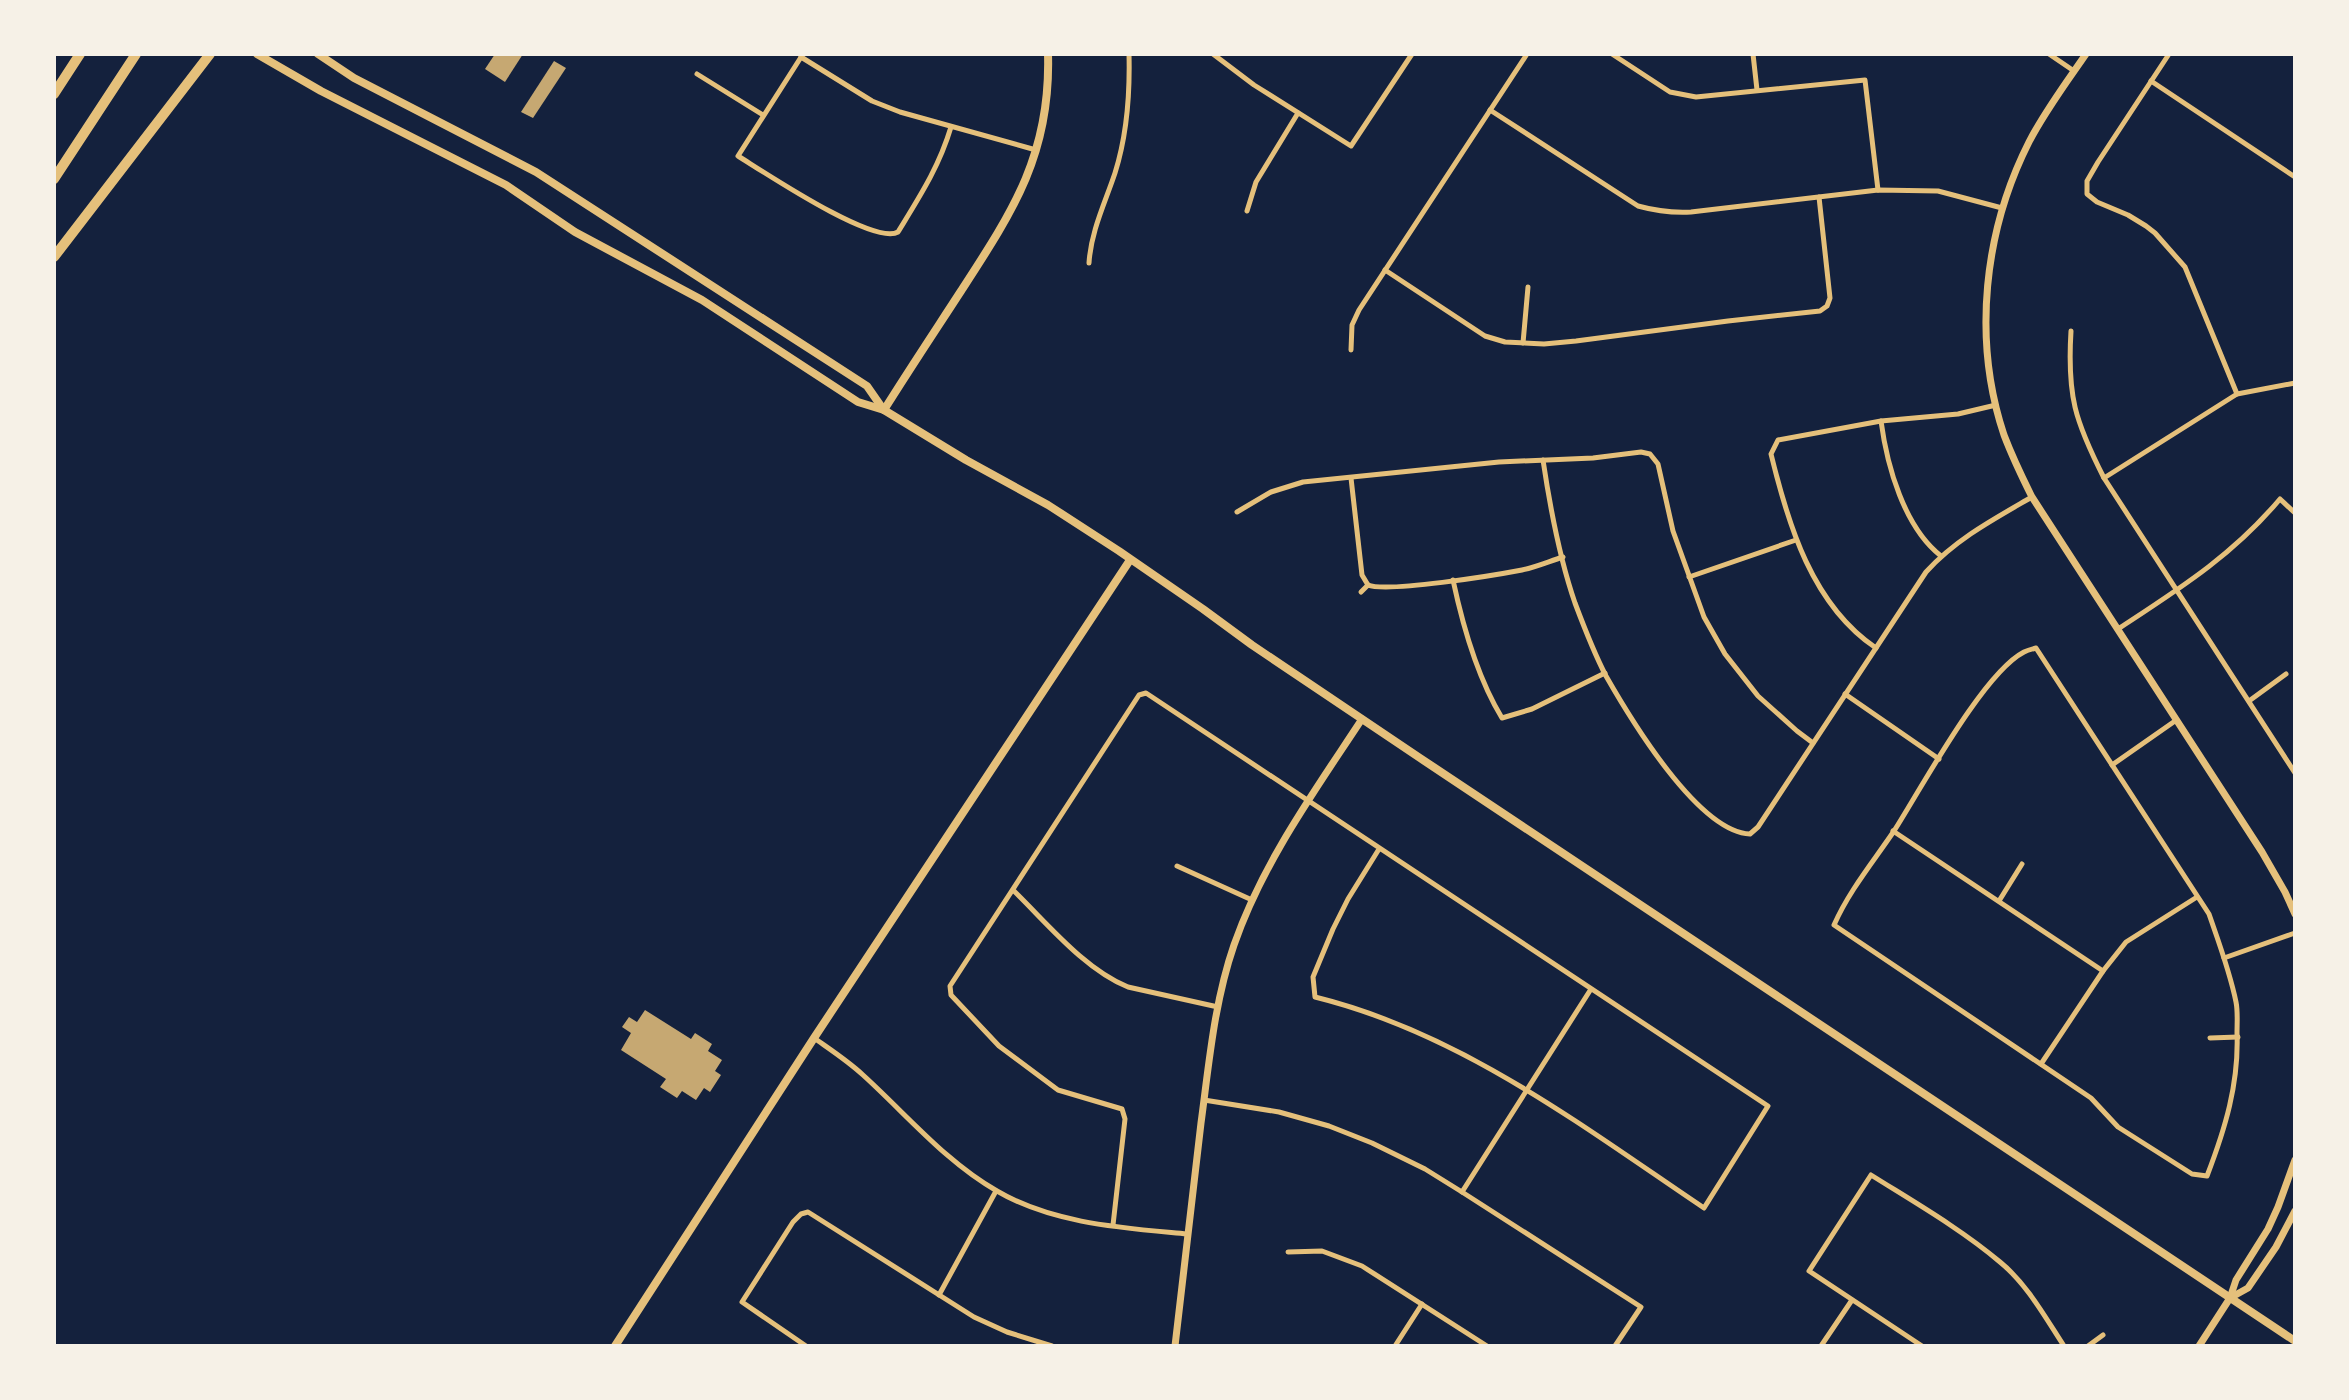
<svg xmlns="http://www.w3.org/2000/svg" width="2349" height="1400" font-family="'Varela Round',sans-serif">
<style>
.building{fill:#c6a872}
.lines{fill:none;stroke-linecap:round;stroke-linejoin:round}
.minor{stroke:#e5c07b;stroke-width:5}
.tertiary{stroke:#e5c07b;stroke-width:7}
.secondary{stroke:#e5c07b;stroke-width:8}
.motorway{stroke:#e5c07b;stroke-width:10}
</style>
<rect width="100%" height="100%" fill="#14213d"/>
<!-- building -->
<g class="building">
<path d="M495 54H523L505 82 485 69Z"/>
<path d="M554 61 566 68 533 118 521 112Z"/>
<path d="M645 1010 691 1039 695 1033 712 1044 708 1051 722 1060 715 1071 721 1075 710 1092 704 1088 696 1100 682 1091 677 1098 660 1087 666 1079 621 1050 631 1033 622 1027 629 1017 637 1022Z"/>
</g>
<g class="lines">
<!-- minor -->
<g class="minor">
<path d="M803 54 738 156C764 172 874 246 898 232 920 196 939 167 951 127"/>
<path d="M1213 54 1254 85 1351 146 1412 54"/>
<path d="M1612 54 1670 92 1696 97 1865 80 1878 190"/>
<path d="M1753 54 1757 90"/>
<path d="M2049 54 2074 71"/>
<path d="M2169 54 2098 162 2087 181V194L2097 202 2128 215 2146 226 2155 233 2185 267 2237 394"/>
<path d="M801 57 872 101 900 112 1036 150"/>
<path d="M697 74 763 115"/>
<path d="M2151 81 2295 177"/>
<path d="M1490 110 1638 206C1656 211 1672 213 1691 212L1878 190 1938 191 2002 208"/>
<path d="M1247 211 1256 182 1298 113"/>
<path d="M1089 263C1091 231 1105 203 1115 173 1127 135 1130 93 1129 54"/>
<path d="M1385 270 1485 336 1505 342 1544 344 1576 341 1728 321 1820 311 1827 306 1830 298 1819 197"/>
<path d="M2071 331C2067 396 2075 421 2104 478L2295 773"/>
<path d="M1523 343 1528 287"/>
<path d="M1351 350 1352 325 1359 310 1527 54"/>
<path d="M1881 421C1887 466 1904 527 1941 556"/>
<path d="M1543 460C1550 507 1559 557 1575 603 1584 627 1594 653 1606 676 1630 718 1698 832 1750 834L1758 827 1926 572C1956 539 1994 519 2032 497"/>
<path d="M1351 478 1362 575 1368 585"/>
<path d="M2104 478 2237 394 2295 383"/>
<path d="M1237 512 1271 492 1303 482 1499 462 1593 458 1641 452 1650 454 1658 464 1673 531 1704 617 1725 654 1758 696 1797 731 1813 743"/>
<path d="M1689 577 1796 540"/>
<path d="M1453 580C1463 627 1477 677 1502 718L1532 709 1605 673"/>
<path d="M1368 585C1387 593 1496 575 1522 570 1536 567 1550 561 1563 557"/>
<path d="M1361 592 1368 585"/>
<path d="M2118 629C2179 589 2232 556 2280 499L2295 513"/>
<path d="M1876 648C1812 605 1788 524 1771 454L1778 440 1881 421 1958 414 1996 405"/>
<path d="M2036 648 2209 914C2219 943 2230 972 2236 1002 2238 1012 2237 1023 2237 1033 2239 1084 2225 1129 2207 1176L2192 1174 2118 1127 2091 1098 1834 925C1849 891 1873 862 1894 831 1921 789 1983 673 2024 652 2028 650 2032 649 2036 648Z"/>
<path d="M1845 694 1939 759"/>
<path d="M2249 701 2286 674"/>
<path d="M2112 765 2175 721"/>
<path d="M1893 831 2103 971"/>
<path d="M1177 866 1252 900"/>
<path d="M1013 890C1047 923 1084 969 1128 987L1218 1007"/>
<path d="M1999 901 2022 864"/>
<path d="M2224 958 2295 933"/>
<path d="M814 1038C831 1050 848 1061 863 1075 907 1115 946 1162 997 1191 1053 1224 1124 1228 1187 1234"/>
<path d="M2210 1038 2238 1037"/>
<path d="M2041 1064 2103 971 2126 942 2197 897"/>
<path d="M1204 1100 1279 1112 1329 1126 1372 1143 1425 1169 1462 1192 1641 1307 1615 1346"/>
<path d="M1462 1192 1591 989"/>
<path d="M1113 1225 1125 1119 1122 1109 1058 1090 999 1046 951 995 950 986 1139 695 1146 693 1768 1106 1704 1208C1582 1126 1461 1033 1315 997L1313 977 1333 929 1348 899 1379 849"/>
<path d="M1288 1252 1322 1251 1362 1266 1487 1346"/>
<path d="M939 1295 996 1191"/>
<path d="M806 1346 742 1302 793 1222 801 1214 808 1212 974 1317 1007 1332 1052 1346"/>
<path d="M1395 1346 1422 1304"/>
<path d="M1821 1346 1852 1300"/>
<path d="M1922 1346 1809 1271 1871 1175C1914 1202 1961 1229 2000 1262 2027 1284 2045 1317 2064 1346"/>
<path d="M2088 1346 2103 1335"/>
</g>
<!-- tertiary -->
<g class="tertiary">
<path d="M2086 54C2066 83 2045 111 2029 142 1984 231 1972 339 2004 435 2012 456 2022 477 2032 497L2262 852 2285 892 2295 914"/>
<path d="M2230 1298 2248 1288 2276 1247 2295 1211"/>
<path d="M1175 1346C1183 1272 1192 1198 1201 1123 1209 1064 1214 1003 1234 945 1263 862 1314 792 1362 719"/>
<path d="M2199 1346 2230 1298 2236 1280 2268 1229 2278 1207 2295 1160"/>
</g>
<!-- secondary -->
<g class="secondary">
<path d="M257 54 321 91 506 185 575 232 702 300 858 402 884 410 966 460 1048 505 1119 551 1203 609 1252 645 1420 758 2295 1341"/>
<path d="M318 54 354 78 536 172 867 386 883 409"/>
<path d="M884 410C909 370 935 331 961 291 1013 211 1051 154 1048 54"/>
<path d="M615 1346 814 1038 1130 560"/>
</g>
<!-- motorway -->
<g class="motorway">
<path d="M54 94 80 54"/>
<path d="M54 179 136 54"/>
<path d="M54 257 210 54"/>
</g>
</g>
<!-- border -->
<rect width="2349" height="1400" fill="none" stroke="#f6f1e7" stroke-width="112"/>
</svg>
